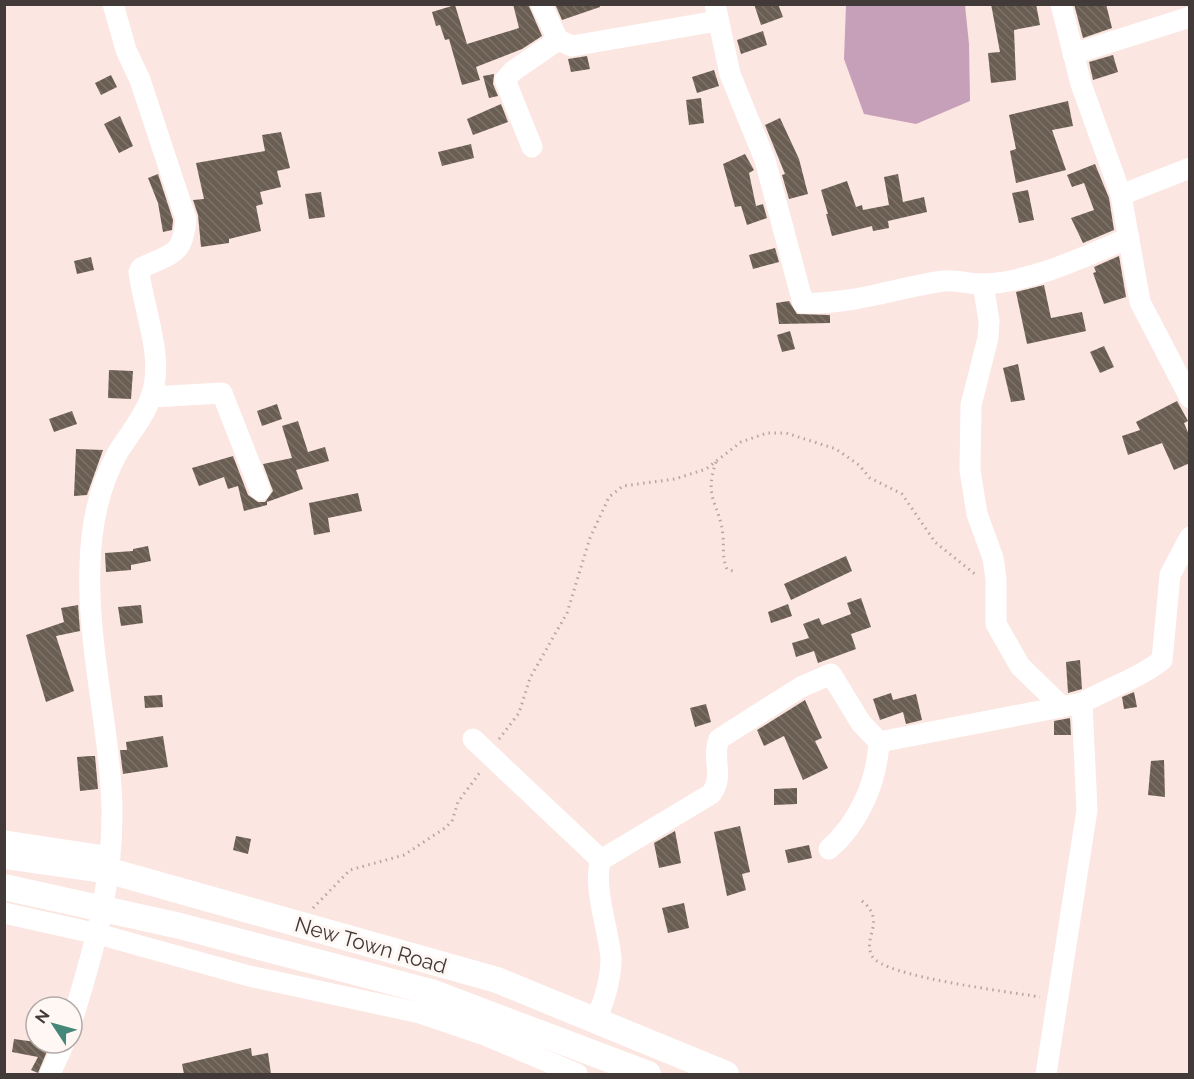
<svg xmlns="http://www.w3.org/2000/svg" width="1194" height="1079" font-family="Raleway,sans-serif">
<style>
.water{fill:#c69fb9}
.building{fill:url(#building-back-hatch)}
.lines{fill:none;stroke-linecap:round;stroke-linejoin:round}
.path{stroke:#b6a6a2;stroke-width:3;stroke-dasharray:1.5 4.5;stroke-linecap:butt}
.minor{stroke:#fff;stroke-width:21}
.major{stroke:#fff;stroke-width:26}
.labels{text-anchor:middle;dominant-baseline:central;stroke-width:6;stroke-linejoin:round;paint-order:stroke}
.street-label{font-size:21px;fill:#423a38;stroke:#fff7f4}
</style>
<defs>
<pattern id="building-back-hatch" width="6" height="6" patternUnits="userSpaceOnUse" patternTransform="scale(1.5)"><rect width="6" height="6" fill="#6a5d52"/><path d="M-1 5l2 2M0 0l6 6M5-1l2 2" fill="none" stroke="#7c7269"/></pattern>
</defs>
<rect width="100%" height="100%" fill="#fbe6e1"/>
<!-- water -->
<path class="water" d="M846 5H965L969 44 970 101 916 124 864 114 844 59Z"/>
<!-- building -->
<g class="building">
<path d="M513 4H528L542 36 522 49 476 67 480 80 462 85 449 39 445 40 440 25 436 26 432 12 455 5 467 44 519 28Z"/>
<path d="M555 4H600V7L562 20Z"/>
<path d="M754 4H778L783 17 761 25Z"/>
<path d="M991 4H1036L1040 25 1014 30 1016 80 991 83 988 53 1000 52Z"/>
<path d="M1074 4H1106L1112 28 1083 38Z"/>
<path d="M763 31 767 45 741 54 737 40Z"/>
<path d="M1113 55 1118 72 1093 80 1089 62Z"/>
<path d="M587 56 590 69 571 72 568 59Z"/>
<path d="M714 70 719 86 697 93 692 77Z"/>
<path d="M494 74 493 84 498 96 489 98 483 76Z"/>
<path d="M111 75 117 87 101 95 95 83Z"/>
<path d="M701 98 704 123 689 125 686 100Z"/>
<path d="M1068 101 1073 126 1052 130 1066 170 1016 183 1010 151 1016 149 1009 115Z"/>
<path d="M501 104 508 122 473 135 467 119Z"/>
<path d="M120 116 133 146 119 153 104 124Z"/>
<path d="M780 118 799 159 808 194 789 199 782 175 785 174 765 125Z"/>
<path d="M281 132 290 168 277 171 281 187 260 192 263 204 256 206 261 231 229 239V243L201 247 198 215 193 200 204 199 196 163 265 151 262 135Z"/>
<path d="M471 144 474 158 442 166 438 152Z"/>
<path d="M745 154 754 170 749 173 756 206 763 204 767 218 747 225 741 206 735 207 723 164Z"/>
<path d="M1095 164 1109 198 1114 230 1083 243 1071 218 1094 210 1084 183 1072 187 1067 175Z"/>
<path d="M158 174 173 220 172 230 163 232 158 203 148 178Z"/>
<path d="M898 174 903 202 924 197 927 212 888 221 889 228 873 231 872 226 832 236 826 214H828L821 190 847 181 856 207 862 205 863 210 889 205 884 177Z"/>
<path d="M1028 190 1034 220 1019 223 1012 193Z"/>
<path d="M321 192 325 217 309 219 305 194Z"/>
<path d="M775 248 779 262 753 269 749 255Z"/>
<path d="M1119 256 1126 297 1104 304 1093 273 1096 272 1094 267Z"/>
<path d="M91 257 94 270 77 274 74 261Z"/>
<path d="M1044 285 1051 318 1082 312 1086 331 1027 344 1016 292Z"/>
<path d="M789 301 797 314 830 315V323L779 324 776 303Z"/>
<path d="M790 331 795 349 782 352 777 335Z"/>
<path d="M1104 346 1114 367 1100 373 1090 352Z"/>
<path d="M1018 364 1025 400 1011 402 1003 368Z"/>
<path d="M109 370 133 371 131 399 108 398Z"/>
<path d="M1177 401 1188 421 1184 423 1190 437V463L1174 470 1162 443 1128 455 1122 436 1140 430 1136 422Z"/>
<path d="M277 404 282 419 262 426 257 411Z"/>
<path d="M72 411 77 424 54 432 49 419Z"/>
<path d="M298 421 308 452 325 447 329 461 296 470 303 489 267 502V505L244 511 238 486 228 489 224 477 199 486 192 468 233 456 248 495 258 502H265L273 491 263 464 292 458 282 426Z"/>
<path d="M76 449 103 450 87 495 74 496Z"/>
<path d="M358 493 362 511 328 518 330 532 314 535 309 503Z"/>
<path d="M148 546 151 561 131 565V570L106 572 105 553 133 551V549Z"/>
<path d="M846 556 852 571 791 600 784 584Z"/>
<path d="M861 598 871 627 851 634 856 649 818 663 814 651 796 657 792 643 809 638 803 624 819 618 822 625 851 614 847 603Z"/>
<path d="M788 604 792 616 771 623 768 612Z"/>
<path d="M78 605 80 631 56 636 74 691 46 702 26 635 64 622 61 608Z"/>
<path d="M141 605 143 623 121 626 118 607Z"/>
<path d="M1080 660 1082 689 1068 693 1066 662Z"/>
<path d="M1134 692 1137 707 1124 709 1122 697Z"/>
<path d="M891 693 893 700 916 694 922 720 906 724 903 712 880 720 873 699Z"/>
<path d="M162 695 163 707 145 708 144 696Z"/>
<path d="M805 700 822 738 815 741 828 768 803 780 784 736 764 746 757 730Z"/>
<path d="M706 704 711 722 695 727 690 708Z"/>
<path d="M1070 718 1071 735H1054V721Z"/>
<path d="M163 736 168 767 123 774 120 750H127L126 742Z"/>
<path d="M90 756H95L98 789 80 791 77 757Z"/>
<path d="M1164 760 1165 797 1148 795 1151 761Z"/>
<path d="M797 788V804L774 805V789Z"/>
<path d="M740 826 750 872 742 874 746 890 727 896 714 832Z"/>
<path d="M675 831 681 863 659 868 654 843Z"/>
<path d="M236 836 251 839 248 854 233 850Z"/>
<path d="M809 845 812 858 788 863 785 850Z"/>
<path d="M684 903 689 928 668 933 662 908Z"/>
<path d="M14 1039 50 1044 38 1073 31 1070 38 1057 12 1052Z"/>
<path d="M251 1048 252 1056 268 1053 271 1074H184L182 1064Z"/>
</g>
<g class="lines">
<!-- path -->
<g class="path">
<path d="M716 462C703 500 720 503 723 536 724 547 722 558 727 569L736 572"/>
<path d="M499 739 519 713 530 678 567 613 590 538 609 497 623 486 675 479 706 469 741 442 767 433H786L836 449 859 465 870 478 902 494 935 542 976 575"/>
<path d="M862 901C887 921 862 937 872 956 883 977 1012 992 1040 997"/>
<path d="M313 908 350 870 404 855 445 828 452 821 458 802 481 771"/>
</g>
<!-- minor -->
<g class="minor">
<path d="M541 4 558 40 572 46 717 21"/>
<path d="M715 4 730 74 765 160 803 303C850 305 896 288 943 281 957 279 971 285 985 284 1035 281 1083 257 1129 238"/>
<path d="M1061 4 1081 84 1121 195 1140 302 1190 398"/>
<path d="M1073 54 1190 17"/>
<path d="M532 147 505 80 513 71 558 40"/>
<path d="M1121 195 1190 168"/>
<path d="M983 284 989 321 988 338 971 405 970 470 977 514 993 558 996 579V624L1020 666 1062 707"/>
<path d="M151 397 222 393 260 490"/>
<path d="M473 739 601 860"/>
<path d="M4 841 110 857"/>
<path d="M829 849C859 823 877 782 879 742"/>
<path d="M4 913 98 934 249 976 420 1013 485 1035 577 1074"/>
<path d="M72 1021C94 950 113 883 112 809 110 727 87 647 90 565 91 527 99 486 118 452 129 435 144 417 151 397 165 358 144 312 139 272L141 268C172 253 183 256 186 219L140 80 126 50 113 4"/>
<path d="M595 1022C604 1002 611 981 611 958 609 931 592 885 601 860L711 794C725 777 711 757 719 739L801 687 831 674 861 723 879 742 1082 703C1108 688 1138 679 1162 660L1170 575 1190 537"/>
<path d="M50 1074 64 1043"/>
<path d="M1046 1074 1087 810 1082 703"/>
</g>
<!-- major -->
<g class="major">
<path d="M4 856 110 871 497 980 726 1074"/>
<path d="M4 887 180 926 431 992 648 1074"/>
</g>
</g>
<g class="labels">
<!-- street labels -->
<g class="street-label">
<text transform="translate(371 945) rotate(16)">New Town Road</text>
</g>
</g>
<!-- border -->
<rect width="1194" height="1079" fill="none" stroke="#423a38" stroke-width="12"/>
<!-- north arrow -->
<g transform="translate(54 1025) rotate(306)"><circle r="28" fill="#fff7f4" stroke="#b3aba9" stroke-width="1.5"/>
<path d="M0-4.5L10 22L0 15L-10 22Z" fill="#45887a"/>
<text y="-9" font-size="16" font-weight="bold" text-anchor="middle" fill="#423a38">N</text>
</g>
</svg>
